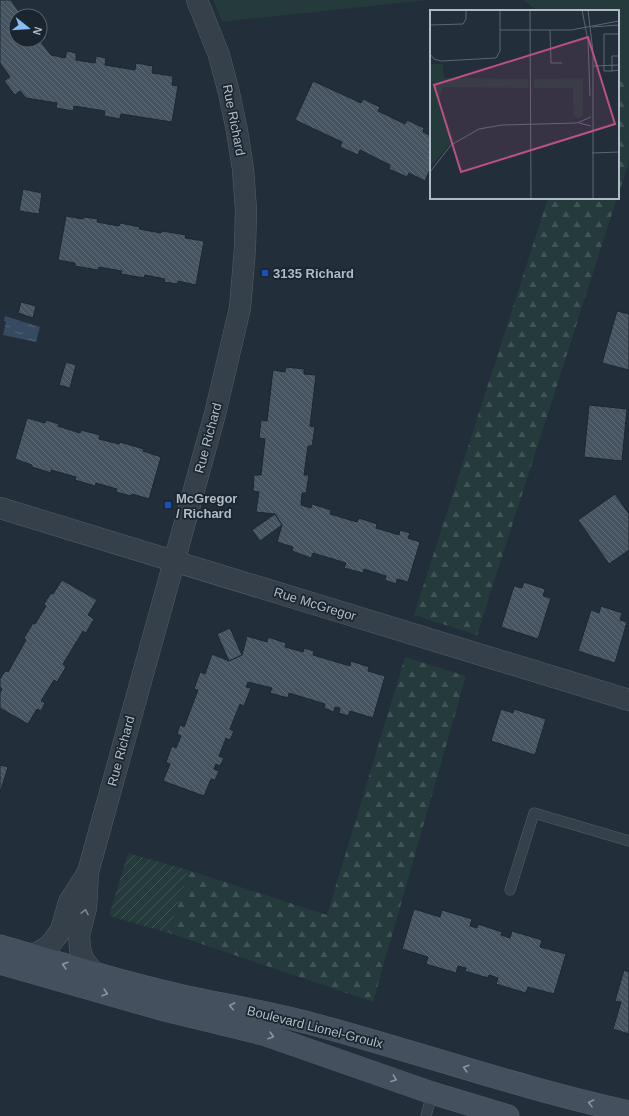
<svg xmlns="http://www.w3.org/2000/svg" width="629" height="1116" font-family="Helvetica,sans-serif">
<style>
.forest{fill:url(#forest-firs)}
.park{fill:#243a3b}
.garden{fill:url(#garden-furrows)}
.water{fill:url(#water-ripples)}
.building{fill:url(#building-back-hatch);stroke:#1d2731}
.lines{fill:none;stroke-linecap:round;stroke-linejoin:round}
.service-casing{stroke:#545e68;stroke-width:11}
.minor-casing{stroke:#545e68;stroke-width:22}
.secondary-casing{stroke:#545e68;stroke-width:23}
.service{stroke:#36404a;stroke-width:10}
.minor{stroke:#36404a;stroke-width:21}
.secondary{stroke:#44505d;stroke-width:22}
.oneway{stroke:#7a848e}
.oneway2{stroke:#8b96a1}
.transit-dot{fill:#1a4fb4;stroke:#1b252f;stroke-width:1.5}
.labels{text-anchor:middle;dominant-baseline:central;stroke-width:3.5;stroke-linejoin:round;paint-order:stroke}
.street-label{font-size:13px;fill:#b1bbc6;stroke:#1b252f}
.poi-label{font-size:13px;font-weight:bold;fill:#b1bbc6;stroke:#1b252f;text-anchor:start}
.inset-road{fill:none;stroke:#5b6672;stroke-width:1}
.view{fill:#bc5180;fill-opacity:0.15;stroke:#bc5180;stroke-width:2}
.inset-edge{fill:none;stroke:#b1bbc6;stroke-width:2}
</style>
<defs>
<pattern id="forest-firs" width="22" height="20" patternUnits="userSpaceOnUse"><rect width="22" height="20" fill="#243a3b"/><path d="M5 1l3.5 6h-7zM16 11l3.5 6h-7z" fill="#415556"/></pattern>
<pattern id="garden-furrows" width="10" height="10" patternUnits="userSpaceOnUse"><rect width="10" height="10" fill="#243a3b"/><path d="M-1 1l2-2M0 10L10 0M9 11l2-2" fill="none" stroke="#415556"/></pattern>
<pattern id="water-ripples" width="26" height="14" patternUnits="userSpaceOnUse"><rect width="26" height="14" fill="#364b61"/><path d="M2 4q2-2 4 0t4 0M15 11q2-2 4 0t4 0" fill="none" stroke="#516376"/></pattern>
<pattern id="building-back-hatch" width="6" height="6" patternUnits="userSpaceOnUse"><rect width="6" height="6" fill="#465461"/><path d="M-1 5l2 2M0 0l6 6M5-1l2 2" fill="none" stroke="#5e6b76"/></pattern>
</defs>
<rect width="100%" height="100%" fill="#222e3a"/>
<!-- forest -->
<g class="forest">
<path d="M523 0H629V162L618 196V11H539Z"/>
<path d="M548 198H617L477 635 414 615Z"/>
<path d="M405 657 466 676 373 1002 169 933 188 870 327 915Z"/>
</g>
<!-- park -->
<g class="park">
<path d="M213 0H428L222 22Z"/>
<path d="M523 0H629V68L618 66V11H539Z"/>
</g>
<!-- garden -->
<path class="garden" d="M128 853 188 870 169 933 109 916Z"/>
<!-- water -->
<path class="water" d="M5 316 40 327 36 342 3 335 6 322 4 321Z"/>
<!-- building -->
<g class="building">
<path d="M0 0H11L22 16H16V40H40V29L47 37 41 42 51 55 65 58 67 51 76 53V60L95 63 96 56 106 58 105 65 135 70 136 63 153 66 152 73 173 76 172 85 178 86 172 122 121 114 120 119 104 116 105 111 74 106 73 111 56 108 57 103 26 98 20 91 15 95 4 81 10 77 0 63Z"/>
<path d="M313 81 361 103 363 99 380 107 378 111 405 124 407 120 424 128 423 132 431 136V167L425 181 409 173 407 177 389 169 390 165 360 150 358 155 340 147 342 142 295 120Z"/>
<path d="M23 189 42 193 39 214 19 211Z"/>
<path d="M66 216 83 219 84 217 98 219 97 222 119 226 120 223 140 227 139 229 161 233 162 231 186 235 185 238 204 241 196 285 178 281V284L164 282 165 279 145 275 144 278 121 274 122 271 99 267 98 270 75 266V263L58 260Z"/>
<path d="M21 302 36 306 33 318 18 313Z"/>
<path d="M617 311 629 314V370L602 363Z"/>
<path d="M66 362 76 365 70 388 59 385Z"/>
<path d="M286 367 304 369V374L316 375 310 426 315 427 312 446H308L304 475H309L306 493H302L301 505 311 508 312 504 331 510 330 514 357 522 359 518 377 524 376 528 399 535 400 530 410 533 408 538 420 542 408 582 397 579 396 584 385 580 386 576 364 569 363 573 344 568 346 563 313 553 311 558 292 551 293 547 277 542 282 525 275 514 256 512 259 492 253 491 254 475H261L265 439 259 438 261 420 267 421 273 370 285 372Z"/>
<path d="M589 405 627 409 622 461 584 457Z"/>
<path d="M27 418 45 423 46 420 59 424 58 426 80 433 81 430 100 435 99 439 119 444 120 442 144 449 143 451 161 457 149 499 132 494 131 496 116 492 117 489 96 483 95 486 75 480 76 477 51 470V473L32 467V465L15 459Z"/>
<path d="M615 494 629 514V550L609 564 578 520Z"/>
<path d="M275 514 282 525 260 541 252 530Z"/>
<path d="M62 580 97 600 88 615 94 619 86 633 83 631 63 664 66 667 57 682 54 680 41 701 45 703 41 711 37 709 28 724 0 708V693L2 689 0 687V679L5 671 8 672 26 640 24 638 33 623 35 624 46 606 44 604 51 593 53 594Z"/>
<path d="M524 582 545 589 543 596 551 598 538 639 501 627 514 586 522 588Z"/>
<path d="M601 606 622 613 620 620 627 622 615 663 578 651 591 610 599 613Z"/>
<path d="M230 628 242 655 229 661 217 634Z"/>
<path d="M247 636 267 642 268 637 286 643 285 647 303 652 304 648 314 651 313 655 350 666 351 661 369 667 368 671 385 676 373 718 350 711 348 716 339 713 340 708 335 707 334 712 324 708 325 704 289 693 288 698 270 693 272 688 248 682 246 687 251 688 244 706 240 704 230 729 234 731 230 740 226 738 219 756 224 758 220 766 216 764 214 769 219 771 215 780 211 779 204 796 163 781 170 764 166 762 172 746 176 748 181 736 177 734 180 725 184 727 198 690 194 689 200 672 205 674 212 654 229 661 242 655Z"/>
<path d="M501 709 513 713 514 709 546 719 535 755 491 741Z"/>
<path d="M0 765 8 767 0 793Z"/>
<path d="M414 909 440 917 442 910 472 919 470 926 477 928 478 924 502 932 501 935 510 938 512 931 542 940 540 947 566 954 554 994 528 987 526 993 496 984 498 978 489 975 488 978 465 971 466 968 458 966 456 973 426 964 428 957 402 949Z"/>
<path d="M624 970 629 972V1034L613 1029 621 1002 615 1001Z"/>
</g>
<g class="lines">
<!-- service casing -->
<g class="service-casing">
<g id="service">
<path d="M510 890 534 813 629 841"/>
<path d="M426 1116 432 1093"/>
</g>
</g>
<!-- minor casing -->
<g class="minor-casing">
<g id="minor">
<path d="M0 508 629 700"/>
<path d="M34 955 49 946 56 937 61 930 69 902 87 874"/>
<path d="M95 974 83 959 80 949 79 935 86 908 88 872 215 414 240 308 245 248 246 210 243 169 237 131 229 93 219 55 197 0"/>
</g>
</g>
<!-- secondary casing -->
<g class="secondary-casing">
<g id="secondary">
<path d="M0 946C57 962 113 980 170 993 220 1005 271 1012 320 1026 423 1054 524 1089 629 1112"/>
<path d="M0 963 161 1009 263 1034 432 1093 508 1116"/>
</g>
</g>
<!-- service -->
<use href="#service" class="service"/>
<!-- minor -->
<use href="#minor" class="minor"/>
<!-- secondary -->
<use href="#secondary" class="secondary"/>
</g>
<!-- one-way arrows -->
<defs><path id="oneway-chevron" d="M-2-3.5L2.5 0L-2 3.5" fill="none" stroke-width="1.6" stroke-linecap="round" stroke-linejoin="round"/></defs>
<use class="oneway" href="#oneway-chevron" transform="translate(85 912) rotate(-78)"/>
<g class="oneway2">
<use href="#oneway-chevron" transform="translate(65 965) rotate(-163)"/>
<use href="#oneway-chevron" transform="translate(105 993) rotate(16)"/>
<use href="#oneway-chevron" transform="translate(232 1006) rotate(-169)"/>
<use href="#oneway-chevron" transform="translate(271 1036) rotate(18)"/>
<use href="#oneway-chevron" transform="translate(466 1068) rotate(-163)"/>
<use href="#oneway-chevron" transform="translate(394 1079) rotate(20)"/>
<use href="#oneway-chevron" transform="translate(591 1103) rotate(-166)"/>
</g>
<!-- markers -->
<g class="transit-dot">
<rect x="261" y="269" width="8" height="8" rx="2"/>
<rect x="164" y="501" width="8" height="8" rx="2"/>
</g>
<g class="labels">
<!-- street labels -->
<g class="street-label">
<text transform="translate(234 120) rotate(79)">Rue Richard</text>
<text transform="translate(208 438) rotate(-75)">Rue Richard</text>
<text transform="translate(315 604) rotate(17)">Rue McGregor</text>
<text transform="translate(121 751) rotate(-75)">Rue Richard</text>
<text transform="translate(315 1027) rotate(14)">Boulevard Lionel-Groulx</text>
</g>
<!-- poi labels -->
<g class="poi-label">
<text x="273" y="273">3135 Richard</text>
<text x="176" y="498">McGregor<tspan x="176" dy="15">/ Richard</tspan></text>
</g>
</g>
<!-- overview -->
<g transform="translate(430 10)">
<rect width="189" height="189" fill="#222e3a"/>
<path d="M0 54H13L14 68 98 69V78L13 77 8 91 21 123 0 95ZM153 68V99H143V78H104V69Z" fill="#243a3b"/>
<path d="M0 54H13L14 74 8 91 24 130 0 157Z" fill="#243a3b"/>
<path d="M143 103a5 5 0 1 1 10 0a5 5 0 1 1-10 0Z" fill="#243a3b"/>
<path class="inset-road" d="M100 0 101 189M152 0 158 31 160 86M158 0 163 42V189M0 15 33 14 36 9V0M162 17 189 15M70 20H141L189 11M120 20 121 53H132M0 44 4 49 11 51 66 48 70 41V0M189 46H182V61L189 60M163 56 189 55M182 61H174V24H189M149 113 161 116M162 143 189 142M0 162 21 135 49 119 72 115 147 113 161 107"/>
<path class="view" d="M158 27 185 114 31 162 4 75Z"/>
<rect width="189" height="189" class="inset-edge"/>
</g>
<!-- north arrow -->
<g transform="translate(28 28) rotate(107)"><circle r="19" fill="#1b252f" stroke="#57616b"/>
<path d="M0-3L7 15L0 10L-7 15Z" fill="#86bbf6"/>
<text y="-6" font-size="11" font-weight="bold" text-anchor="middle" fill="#b1bbc6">N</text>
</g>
</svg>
